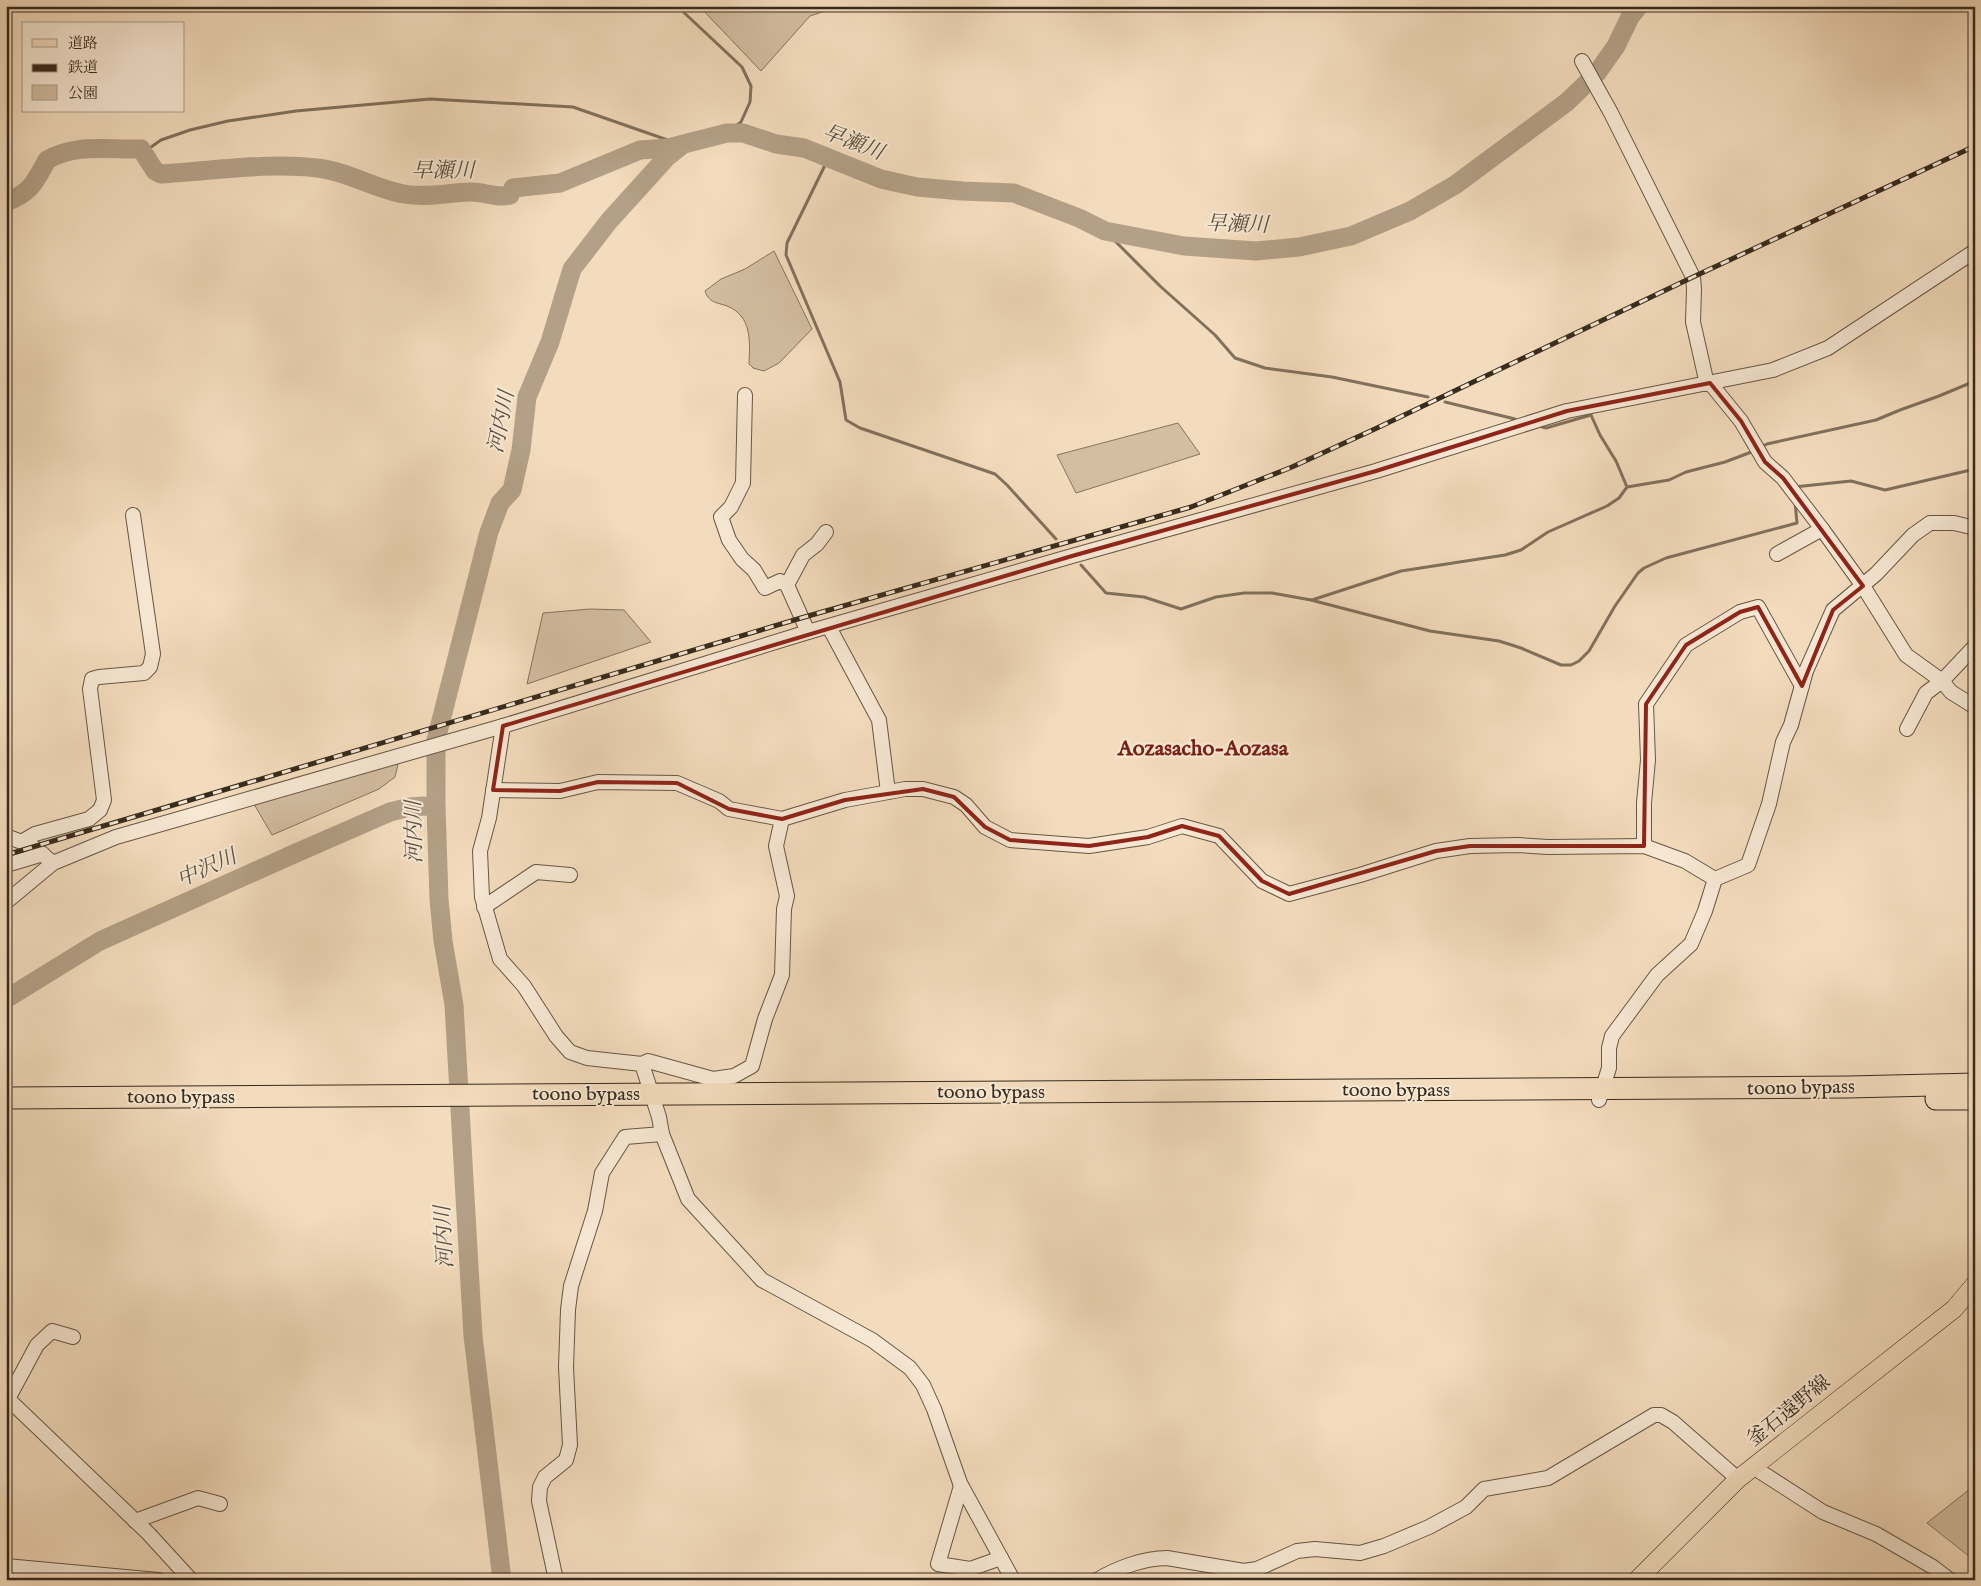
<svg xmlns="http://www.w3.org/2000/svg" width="1981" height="1586" font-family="'IM FELL English','Noto Serif JP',serif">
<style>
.green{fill:#d3bea2;stroke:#85745f}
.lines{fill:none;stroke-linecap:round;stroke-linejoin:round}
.stream{stroke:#81715c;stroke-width:3}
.river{stroke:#b3a086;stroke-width:19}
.minor-casing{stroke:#665744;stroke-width:16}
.major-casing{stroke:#372b1c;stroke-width:19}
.highway-casing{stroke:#372b1c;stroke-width:23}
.minor{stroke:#f7e8d4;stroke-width:14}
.major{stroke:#f3dcbd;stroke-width:18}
.highway{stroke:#f3dcbd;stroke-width:21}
.rail-casing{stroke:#372b1c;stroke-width:5}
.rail{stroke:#f7e8d4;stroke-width:3;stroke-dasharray:9;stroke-linecap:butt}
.marked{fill:none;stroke:#8f2418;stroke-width:4;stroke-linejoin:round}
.labels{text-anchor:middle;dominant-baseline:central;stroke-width:4;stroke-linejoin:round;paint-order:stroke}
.street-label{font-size:20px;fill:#372b1c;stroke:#f7e8d4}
.water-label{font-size:21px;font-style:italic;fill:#5c4e3c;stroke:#f7e8d4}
.quarter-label{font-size:22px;font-weight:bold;fill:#7a1f14;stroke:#f7e8d4}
</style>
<rect width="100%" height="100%" fill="#f3dcbd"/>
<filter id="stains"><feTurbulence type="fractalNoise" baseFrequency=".004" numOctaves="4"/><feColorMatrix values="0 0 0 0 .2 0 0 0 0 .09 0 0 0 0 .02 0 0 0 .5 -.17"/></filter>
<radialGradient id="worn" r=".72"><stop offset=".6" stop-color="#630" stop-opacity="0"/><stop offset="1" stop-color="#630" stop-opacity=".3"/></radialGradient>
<!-- green -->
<g class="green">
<path d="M699 6H841L810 16 761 71Z"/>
<path d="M774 251 812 329 779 363 764 371 753 368 749 364C750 341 752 316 727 306 716 302 709 303 705 291L721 279 745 269Z"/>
<path d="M1178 423 1200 454 1076 493 1057 455Z"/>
<path d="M590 609 624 610 651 642 527 684 543 613Z"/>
<path d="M399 760 395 777 379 789 272 835 254 804Z"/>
<path d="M1975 1488V1561L1927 1523 1970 1489Z"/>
</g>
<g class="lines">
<!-- stream -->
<g class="stream">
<path d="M677 6 742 67 751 86 750 102 741 122 727 133"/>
<path d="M144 152 161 140 190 130 228 121 296 111 430 99 573 107 682 145"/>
<path d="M828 159 787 243 786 255 840 382 846 420 860 428 995 474 1007 485 1056 539"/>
<path d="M1105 231 1160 286 1215 335 1235 358 1265 368 1332 377 1428 397"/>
<path d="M1445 402 1515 419"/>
<path d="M1542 427 1546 428 1591 415 1600 435 1616 461 1627 487"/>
<path d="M1761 447 1767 444 1876 420 1900 410 1939 396 1975 381"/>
<path d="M1794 487 1851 481 1885 490 1975 469"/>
<path d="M1081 565 1106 593 1144 597 1181 609 1216 597 1244 593H1272L1311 600 1430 631 1499 641 1521 648 1561 665H1571L1579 661 1589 651 1615 606 1638 573 1644 568 1666 558 1797 523 1795 502"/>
<path d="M1312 600 1401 571 1505 555 1521 550 1548 532 1607 506 1619 498 1627 487 1669 480 1686 472 1725 462 1754 451"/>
</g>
<!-- river -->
<g class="river">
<path d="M6 202C31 193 35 182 47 160 76 143 108 150 141 149L155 171 161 174C212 171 267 162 317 168 347 171 375 189 404 194 426 198 448 193 469 192 483 191 497 199 510 195L513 188 560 183 640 150 668 148 727 133H743L776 144 804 148 881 179 917 187 962 191 1014 193 1079 218 1105 231 1184 246 1256 251 1299 247 1351 236 1410 211 1455 185 1567 102 1597 73 1616 46 1630 17 1639 6"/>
<path d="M6 999 100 941 296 853 390 812 410 807 425 806 436 808"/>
<path d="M502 1580 473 1336 454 1005 443 941 439 899 436 808V740L489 532 500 503 512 490 521 450 527 397 550 342 572 269 609 221 667 157 682 145"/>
</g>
<!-- minor casing -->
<g class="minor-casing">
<g id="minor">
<path d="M1582 61 1611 113 1693 277 1694 289 1693 322 1707 384"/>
<path d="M1710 383 1741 421 1765 462 1783 478 1822 529 1863 586 1906 655 1942 681 1951 692 1975 707"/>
<path d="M745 395 743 483 731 507 721 517 729 540 742 559 754 570 765 588 780 581 787 585 808 632"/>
<path d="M1777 554 1822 529"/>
<path d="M787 585 803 555 817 544 826 532"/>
<path d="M829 627 879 720 888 792"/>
<path d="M503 726 489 818 480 851 482 897 500 959 524 986 556 1036 570 1052 587 1058 642 1064 648 1061 713 1079 734 1076 752 1066 765 1019 782 975 784 909 787 896 776 846 782 819"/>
<path d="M1907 729 1926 693 1942 681 1975 646"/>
<path d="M493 790 560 791 598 782 677 783 719 801 729 809 782 819 845 800 905 789H923L954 797 966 805 985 827 1010 840 1089 846 1148 837 1182 826 1219 836 1262 881 1289 894 1360 875 1436 851 1470 846 1518 845 1548 847 1644 846 1685 861 1715 879"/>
<path d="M6 836 32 846 53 863"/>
<path d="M23 841 35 834 89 819 100 810 104 800 90 689 92 679 99 677 144 673 150 667 153 654 133 515"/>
<path d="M1644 846V803L1648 760 1646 704 1686 645 1740 612 1758 607 1802 686"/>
<path d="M6 865 43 854"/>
<path d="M6 902 53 863 116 837 503 726 808 632 1072 556 1376 471 1567 411 1773 370 1828 348 1975 251"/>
<path d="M484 907 536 872 570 875"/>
<path d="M642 1064 659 1117 662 1134 688 1199 762 1280 872 1340 910 1368 923 1385 934 1409 960 1483 1013 1580"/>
<path d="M1599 1100 1609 1068V1048L1612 1036 1657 975 1691 944 1705 911 1715 879 1748 865 1769 804 1783 742 1791 725 1806 671 1833 610 1876 574 1913 535 1930 523H1954L1975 528"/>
<path d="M6 1397 148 1533 191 1580"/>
<path d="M8 1399 37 1345 52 1331 73 1337"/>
<path d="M1753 1467 1823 1512 1876 1534 1933 1567 1950 1580"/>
<path d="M961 1486 938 1564 970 1569 1001 1558"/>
<path d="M135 1521 198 1498 220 1504"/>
<path d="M6 1566 158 1580"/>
<path d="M556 1580 539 1501 540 1487 545 1477 566 1460 570 1445 566 1367 568 1310 571 1286 595 1211 602 1173 625 1137 662 1134"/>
<path d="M1097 1580C1117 1568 1144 1558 1167 1558L1244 1571 1257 1569 1297 1551 1315 1549 1360 1553 1384 1546 1429 1527 1466 1507 1484 1489 1548 1478 1654 1415H1661L1673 1422 1738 1479"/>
</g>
</g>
<!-- major casing -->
<g class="major-casing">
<path id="major" d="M1637 1580 1738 1479 1954 1309 1975 1284"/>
</g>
<!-- highway casing -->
<g class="highway-casing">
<g id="highway">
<path d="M6 1098 1849 1087 1975 1084"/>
<path d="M1936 1099H1975"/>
</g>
</g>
<!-- minor -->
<use href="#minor" class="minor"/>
<!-- major -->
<use href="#major" class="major"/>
<!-- highway -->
<use href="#highway" class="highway"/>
<!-- rail casing -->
<g class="rail-casing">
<path id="rail" d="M6 855 801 618 1191 507 1292 467 1377 428 1693 277 1975 146"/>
</g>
<!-- rail -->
<use href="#rail" class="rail"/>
</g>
<!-- marked area -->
<path class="marked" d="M1710 383 1741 421 1765 462 1783 478 1863 586 1833 610 1802 686 1758 607 1740 612 1686 645 1646 704 1644 846H1470L1436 851 1289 894 1262 881 1219 836 1182 826 1148 837 1089 846 1010 840 985 827 954 797 923 789 845 800 782 819 729 809 677 783 598 782 560 791 493 790 503 726 1072 556 1376 471 1567 411Z"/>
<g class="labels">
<!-- street labels -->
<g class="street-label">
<text transform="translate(1801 1088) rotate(-1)">toono bypass</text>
<text x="1396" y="1090">toono bypass</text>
<text x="991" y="1092">toono bypass</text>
<text x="586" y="1094">toono bypass</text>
<text x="181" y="1097">toono bypass</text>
<text transform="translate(1789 1411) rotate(-39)">釜石遠野線</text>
</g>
<!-- water labels -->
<g class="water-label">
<text transform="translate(853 143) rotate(21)">早瀬川</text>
<text x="443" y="171">早瀬川</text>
<text transform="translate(1237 225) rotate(2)">早瀬川</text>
<text transform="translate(502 422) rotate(-79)">河内川</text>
<text transform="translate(415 832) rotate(-91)">河内川</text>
<text transform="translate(207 869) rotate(-24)">中沢川</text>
<text transform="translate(445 1237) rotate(-93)">河内川</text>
</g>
<!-- quarter labels -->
<g class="quarter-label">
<text x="1203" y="749">Aozasacho-Aozasa</text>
</g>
</g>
<!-- margin -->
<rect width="1981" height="1586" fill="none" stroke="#f3dcbd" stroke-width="25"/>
<rect x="8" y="8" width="1966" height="1571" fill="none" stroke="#372b1c" stroke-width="2.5"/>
<rect x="12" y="12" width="1956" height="1561" fill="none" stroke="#372b1c"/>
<!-- legend -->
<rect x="22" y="22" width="162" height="90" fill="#f7e8d4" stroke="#aa9c8a"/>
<rect x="32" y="39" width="25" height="8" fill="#f3dcbd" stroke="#aa9c8a"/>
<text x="68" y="48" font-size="15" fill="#372b1c">道路</text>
<rect x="32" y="64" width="25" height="8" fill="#372b1c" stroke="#aa9c8a"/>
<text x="68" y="72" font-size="15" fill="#372b1c">鉄道</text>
<rect x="32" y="85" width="25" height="15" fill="#d3bea2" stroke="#aa9c8a"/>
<text x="68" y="98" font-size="15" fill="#372b1c">公園</text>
<rect width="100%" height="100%" filter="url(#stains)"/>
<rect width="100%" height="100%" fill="url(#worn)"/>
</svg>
